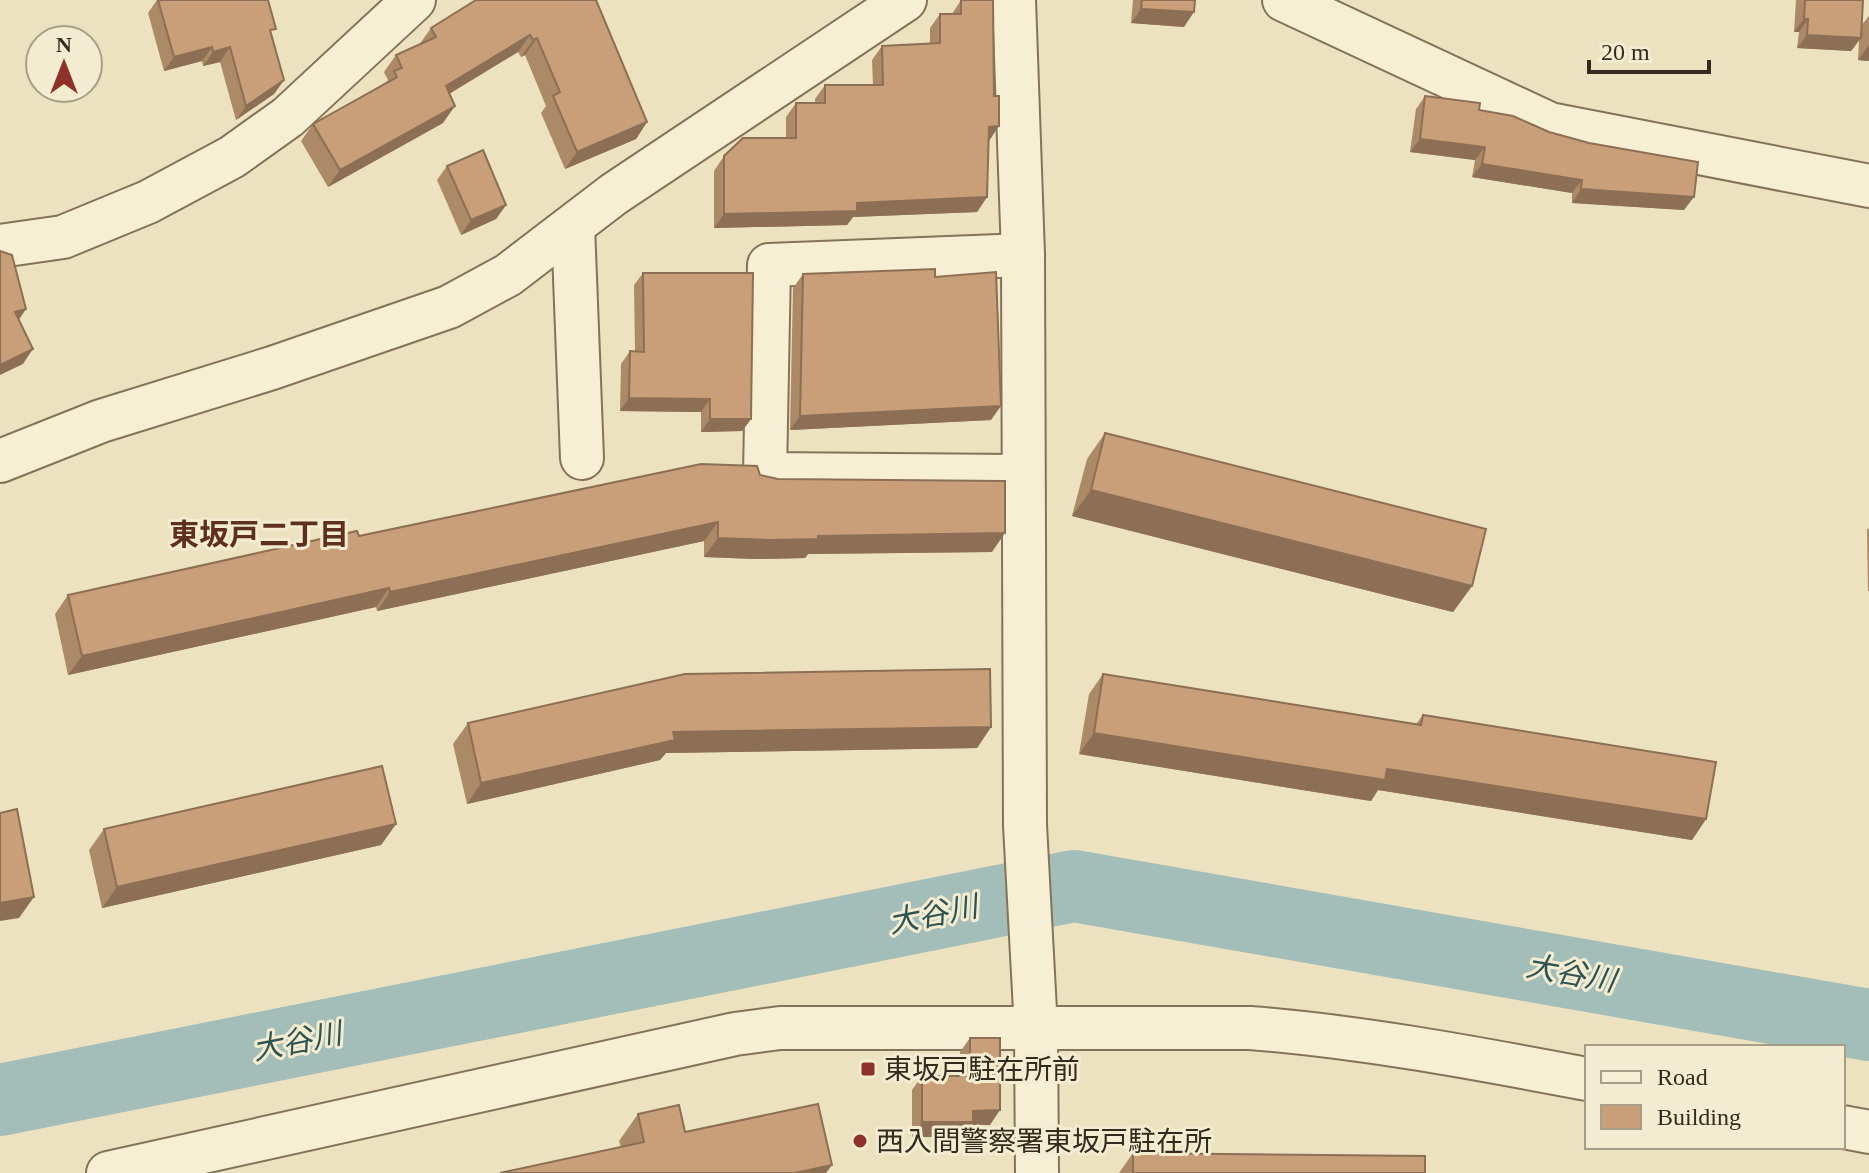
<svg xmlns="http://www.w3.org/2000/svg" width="1869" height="1173" font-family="'Times New Roman','Noto Sans JP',serif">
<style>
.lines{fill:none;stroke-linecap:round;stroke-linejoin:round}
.river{stroke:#a3beb8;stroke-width:72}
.minor-casing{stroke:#847359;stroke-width:46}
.minor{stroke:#f7efd3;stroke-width:42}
.wall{fill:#ac8967}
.shaded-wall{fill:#8c6f54}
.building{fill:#c89f78;stroke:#8c6f54;stroke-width:2}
.poi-dot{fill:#90322c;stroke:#f3ecd0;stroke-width:3}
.labels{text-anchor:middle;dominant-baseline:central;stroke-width:6;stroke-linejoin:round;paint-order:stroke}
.poi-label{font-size:28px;fill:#342a1d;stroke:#f3ecd0;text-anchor:start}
.neighbourhood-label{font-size:30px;font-weight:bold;fill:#5f301e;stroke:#f3ecd0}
.water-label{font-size:30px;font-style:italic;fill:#2d5353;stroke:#f3ecd0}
</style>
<rect width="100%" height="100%" fill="#ece2c0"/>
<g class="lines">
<!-- river -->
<path class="river" d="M0 1100 1074 886 1869 1025"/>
<!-- minor casing -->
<g class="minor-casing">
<g id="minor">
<path d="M1014 0 1023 255 1025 825 1036 1029 1037 1173"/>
<path d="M1284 0 1550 124 1869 186"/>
<path d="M573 226 582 458"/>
<path d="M0 246 63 237 148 202 232 157 288 117 414 0"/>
<path d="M1023 255 769 265 765 474 1023 476"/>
<path d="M0 461 101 421 272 368 449 307 508 275 614 194 905 0"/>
<path d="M1843 1127 1869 1132"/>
<path d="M108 1173 735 1034 780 1028H1250C1364 1037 1475 1058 1587 1079"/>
</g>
</g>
<!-- minor -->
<use href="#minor" class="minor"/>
</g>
<!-- wall -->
<g class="wall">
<path d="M157 0H268L271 35 284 80 274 94 236 120 220 62 203 66 202 61 164 71 148 13Z"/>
<path d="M596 0 647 122 636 139 565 169 541 113 546 106 525 55 521 57 518 52 449 94 443 123 328 187 301 141 313 124 385 84 388 80 384 72 396 55 419 45 431 28Z"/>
<path d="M961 0 989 141 987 197 977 212 853 217 847 225 714 228V171L724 156 786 138V117L796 103H815V99L825 85H873L872 60 882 46 930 44V28L940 14H952Z"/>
<path d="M1133 0H1195L1184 27 1131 23Z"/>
<path d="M1796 0H1863L1861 26 1869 16V61L1858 60 1859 40 1851 51 1797 48 1799 32H1794Z"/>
<path d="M1425 96 1479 110 1684 210 1572 203V193L1472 177 1475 160 1410 152 1416 109Z"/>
<path d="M447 166 506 205 496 219 461 235 437 180Z"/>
<path d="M643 273 751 419 742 431 701 432V412L620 411 621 364 630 351H635L634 285Z"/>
<path d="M803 274 935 277 991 420 790 430 793 288Z"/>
<path d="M1105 433 1472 586 1453 612 1072 516 1087 459Z"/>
<path d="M760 475 992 552 808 554 805 558 756 559 704 557V541L377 611 376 607 68 675 55 614 68 595 359 536Z"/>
<path d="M1869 528V591H1868L1867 530Z"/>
<path d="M1103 674 1416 724 1423 715 1706 819 1692 840 1378 790 1371 801 1079 754 1089 694Z"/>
<path d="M468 723 991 727 977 748 666 753 660 760 467 804 453 744Z"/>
<path d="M396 824 381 845 102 908 89 850 104 829Z"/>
<path d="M970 1038 990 1125H971L963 1137H912V1090L922 1076H960V1052Z"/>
<path d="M638 1114 685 1132 621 1147 619 1141Z"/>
<path d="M1133 1153 1425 1173H1119Z"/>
</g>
<!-- shaded-wall -->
<g class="shaded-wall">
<path d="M1141 9 1194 12 1184 27 1131 23Z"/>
<path d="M1804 19H1808L1799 32H1794Z"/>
<path d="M530 35 518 52 434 103 446 86Z"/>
<path d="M1807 35 1861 38 1851 51 1797 48Z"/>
<path d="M537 38 525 55 521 57 533 40Z"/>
<path d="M1868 46H1869V61L1858 60Z"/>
<path d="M212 47 202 61 164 71 174 57Z"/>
<path d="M230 47 220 62 203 66 213 52Z"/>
<path d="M284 80 274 94 236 120 246 106Z"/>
<path d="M455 106 443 123 328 187 340 170Z"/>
<path d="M647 122 636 139 565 169 577 152Z"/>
<path d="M999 126 989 141H979L989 127Z"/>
<path d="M1420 139 1485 147 1475 160 1410 152Z"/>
<path d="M1482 164 1582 180 1572 193 1472 177Z"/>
<path d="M1581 189 1694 197 1684 210 1572 203Z"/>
<path d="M987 197 977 212 853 217 847 225 714 228 724 214 857 203Z"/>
<path d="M506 205 496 219 461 235 471 220Z"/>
<path d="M26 309 16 324 15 312Z"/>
<path d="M33 349 23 364 0 375V365Z"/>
<path d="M629 398 710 399 701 412 620 411Z"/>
<path d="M1001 406 991 420 790 430 800 416Z"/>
<path d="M710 419H751L742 431 701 432Z"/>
<path d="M1091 490 1472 586 1453 612 1072 516Z"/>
<path d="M718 522 704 541 377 611 390 592Z"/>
<path d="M1005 533 992 552 808 554 805 558 756 559 704 557 718 538Z"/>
<path d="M389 588 376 607 68 675 82 656Z"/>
<path d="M991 727 977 748 666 753 660 760 467 804 481 783 673 732Z"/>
<path d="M1094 733 1387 769 1706 819 1692 840 1378 790 1371 801 1079 754Z"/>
<path d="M396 824 381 845 102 908 117 887Z"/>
<path d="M34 897 19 918 0 921V903Z"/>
<path d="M1000 1110 990 1125H971L963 1137H912L922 1122 973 1111Z"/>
<path d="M832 1165 826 1173H795Z"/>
</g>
<!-- building -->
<g class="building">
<path d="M158 0H268L276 29 270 30 284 80 246 106 230 47 213 52 212 47 174 57Z"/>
<path d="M476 0H596L647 122 577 152 553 96 560 92 537 38 533 40 530 35 446 86 455 106 340 170 313 124 397 77 394 71 402 68 396 55 436 37 431 28Z"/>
<path d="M961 0H993L994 96H999V126L989 127 987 197 857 203V211L724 214V156L743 138H796V103H825V85H883L882 46 940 43V14H961Z"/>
<path d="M1142 0H1195L1194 12 1141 9Z"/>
<path d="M1805 0H1863L1861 38 1807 35 1808 19H1804Z"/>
<path d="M1425 96 1480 103 1479 110 1513 116 1549 132 1589 143 1698 162 1694 197 1581 189 1582 180 1482 164 1485 147 1420 139Z"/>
<path d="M483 150 506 205 471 220 447 166Z"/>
<path d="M0 251 12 255 26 309 15 312 33 349 0 365Z"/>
<path d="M935 269V277L996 272 1001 406 800 416 803 274Z"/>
<path d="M643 273H753L751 419H710V399L629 398 630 351 644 352Z"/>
<path d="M1105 433 1486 529 1472 586 1091 490Z"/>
<path d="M701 464 757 466 760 475 778 479 1005 481V533L818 536V539L769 540 718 538V522L390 592 389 588 82 656 68 595 357 531 359 536Z"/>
<path d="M990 669 991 727 673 732 675 740 481 783 468 723 685 674Z"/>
<path d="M1103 674 1421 725 1423 715 1716 762 1706 819 1387 769 1385 780 1094 733Z"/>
<path d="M382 766 396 824 117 887 104 829Z"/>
<path d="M17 809 34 897 0 903V813Z"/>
<path d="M970 1038H1000V1110L973 1111V1122H922V1076H970Z"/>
<path d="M818 1104 832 1165 795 1173H500L644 1142 638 1114 679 1105 685 1132Z"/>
<path d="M1133 1153 1425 1156V1173H1133Z"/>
</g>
<!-- markers -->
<g class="poi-dot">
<rect x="860" y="1061" width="16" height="16" rx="4"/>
<circle cx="860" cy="1141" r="8"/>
</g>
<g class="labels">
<!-- poi labels -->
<g class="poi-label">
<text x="884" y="1069">東坂戸駐在所前</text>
<text x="876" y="1141">西入間警察署東坂戸駐在所</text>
</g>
<!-- neighbourhood labels -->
<g class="neighbourhood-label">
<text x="259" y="534">東坂戸二丁目</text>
</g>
<!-- water labels -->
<g class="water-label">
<text transform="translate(933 914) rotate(-11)">大谷川</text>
<text transform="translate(1571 973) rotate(10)">大谷川</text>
<text transform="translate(297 1041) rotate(-11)">大谷川</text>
</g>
</g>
<!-- legend -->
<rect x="1585" y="1045" width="260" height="104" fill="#f3ecd0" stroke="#a79e88" stroke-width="2"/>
<rect x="1601" y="1071" width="40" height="12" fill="#f7efd3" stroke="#a79e88" stroke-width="2"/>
<text x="1657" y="1085" font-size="24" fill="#342a1d">Road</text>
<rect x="1601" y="1105" width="40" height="24" fill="#c89f78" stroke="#a79e88" stroke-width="2"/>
<text x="1657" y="1125" font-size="24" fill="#342a1d">Building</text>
<!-- north arrow -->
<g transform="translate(64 64)"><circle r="38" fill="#f3ecd0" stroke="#a79e88" stroke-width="2"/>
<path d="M0-6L14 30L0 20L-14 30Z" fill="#90322c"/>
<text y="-12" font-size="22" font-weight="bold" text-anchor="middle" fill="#342a1d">N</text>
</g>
<!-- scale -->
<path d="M1589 60v12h120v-12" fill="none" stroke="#342a1d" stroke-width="4"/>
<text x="1601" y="60" font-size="24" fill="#342a1d" stroke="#f3ecd0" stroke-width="6" paint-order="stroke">20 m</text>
</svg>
